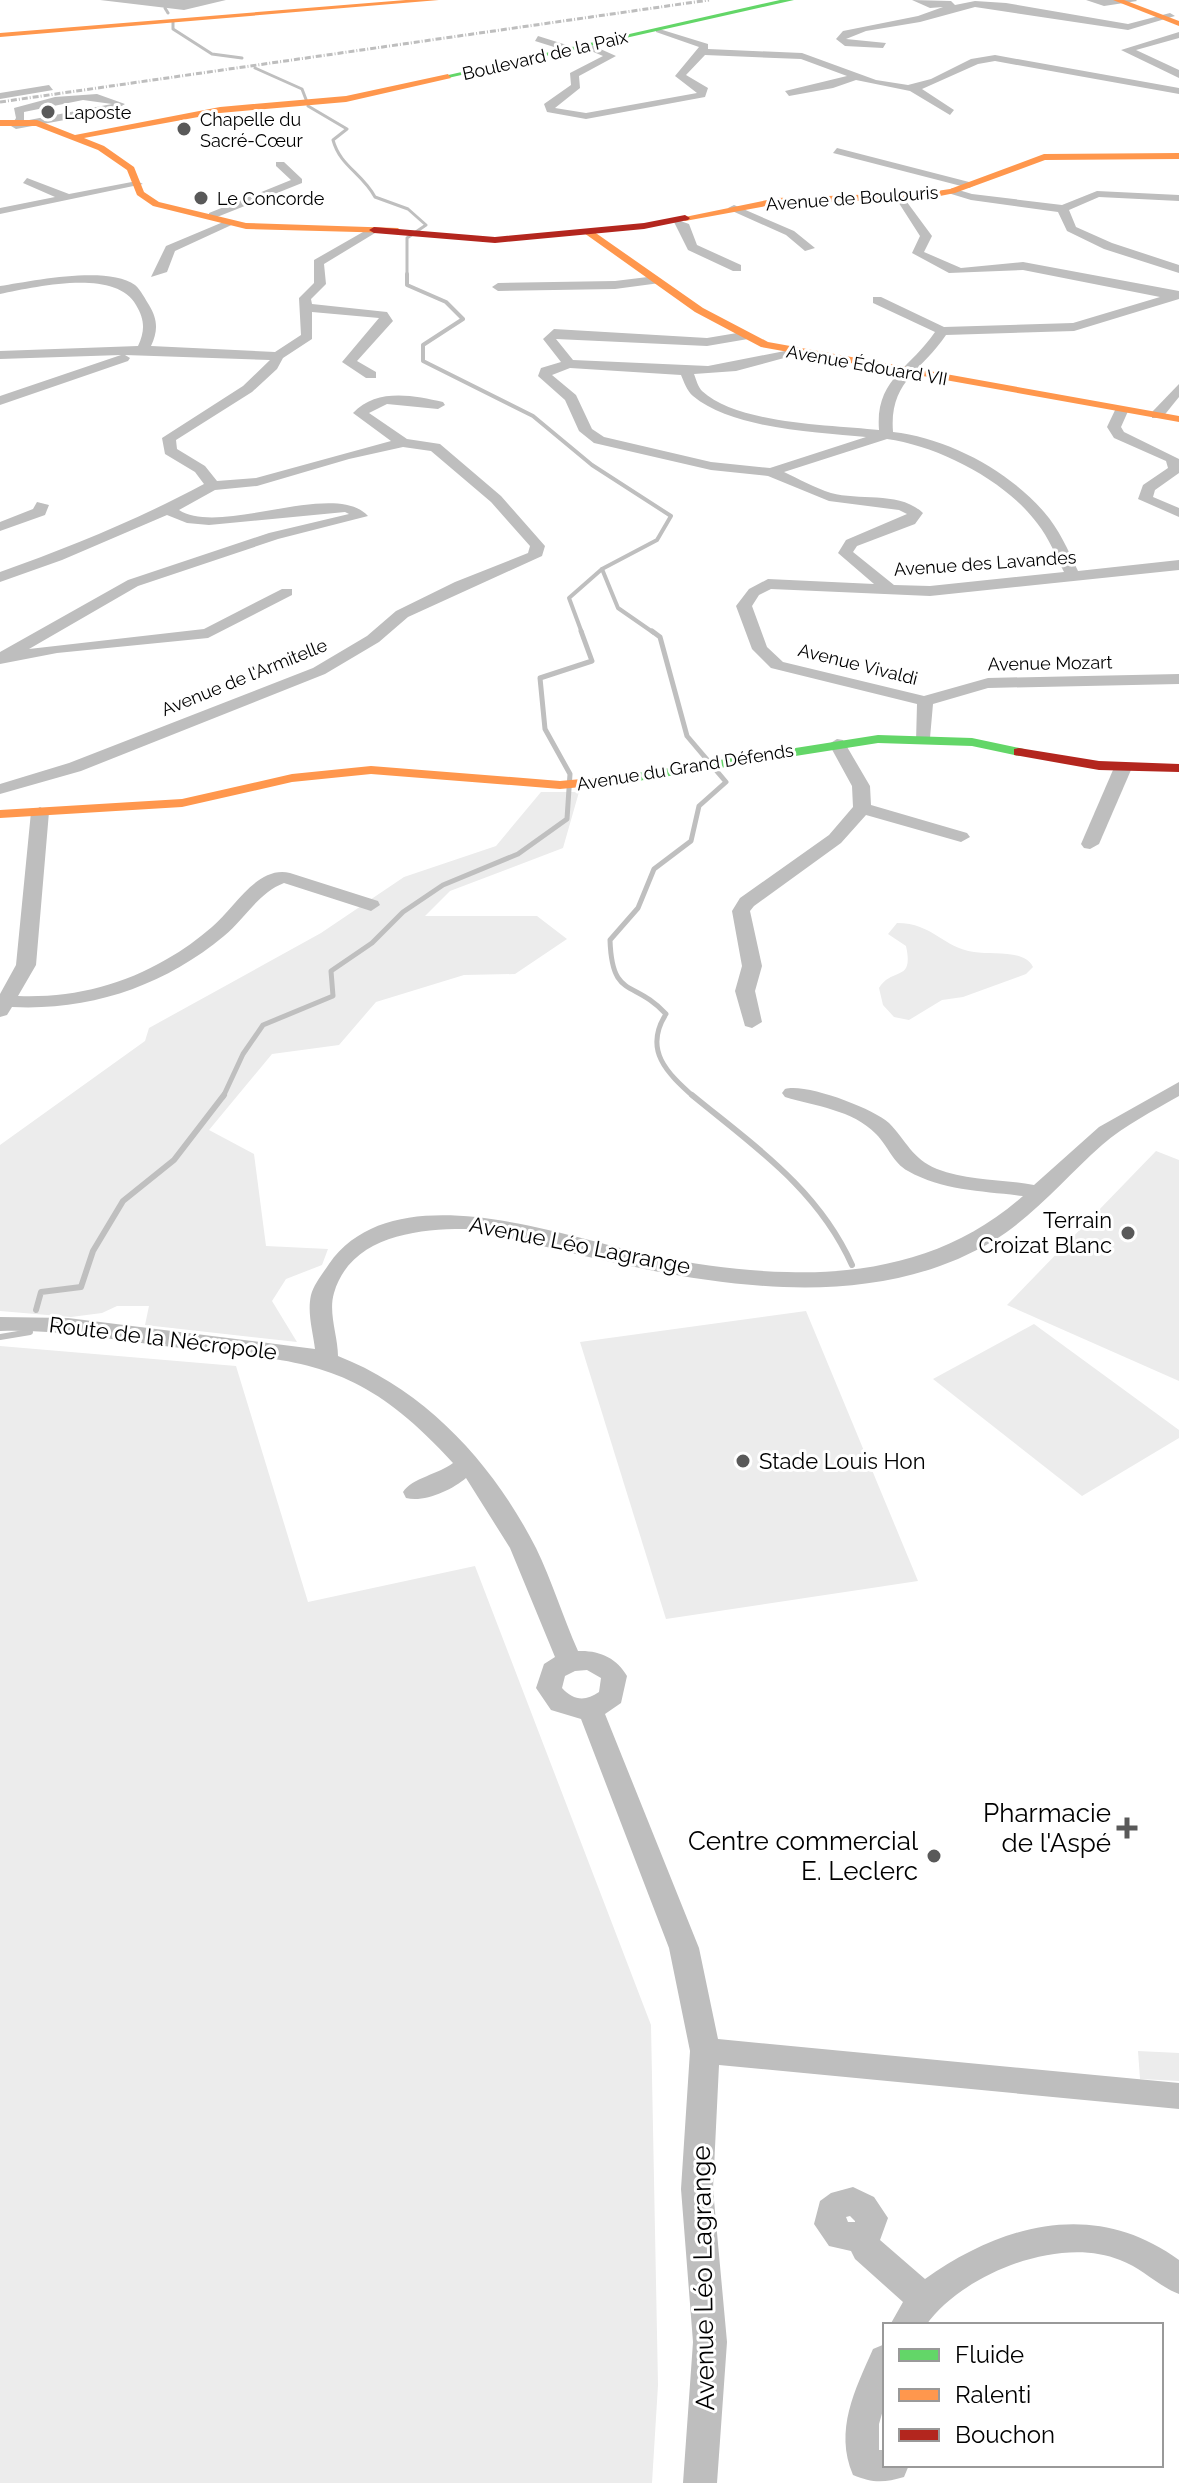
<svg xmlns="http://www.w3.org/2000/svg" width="1179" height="2483" font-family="Raleway,sans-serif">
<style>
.green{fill:#ececec}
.water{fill:#bfbfbf}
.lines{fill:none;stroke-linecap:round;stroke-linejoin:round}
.stream-far3{stroke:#bfbfbf;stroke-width:3}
.stream-far2{stroke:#bfbfbf;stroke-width:4}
.stream-far1{stroke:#bfbfbf;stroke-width:5}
.stream{stroke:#bfbfbf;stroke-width:6}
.street{fill:#bebebe;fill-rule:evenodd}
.fast{fill:#63d668;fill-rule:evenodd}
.slow{fill:#ff974d;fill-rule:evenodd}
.jam{fill:#b3261e;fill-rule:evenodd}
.rail{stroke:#bebebe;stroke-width:3;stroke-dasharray:6 2 1 2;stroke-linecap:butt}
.poi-dot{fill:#595959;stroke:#fff;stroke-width:3}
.labels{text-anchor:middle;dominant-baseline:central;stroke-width:6;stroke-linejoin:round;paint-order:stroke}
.far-street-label{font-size:18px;fill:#000;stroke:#fff}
.far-poi-label{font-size:18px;fill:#000;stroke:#fff;text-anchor:start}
.poi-label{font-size:22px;fill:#000;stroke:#fff;text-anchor:end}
.street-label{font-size:22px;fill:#000;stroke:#fff}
.near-poi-label{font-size:26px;fill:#000;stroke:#fff;text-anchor:end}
.near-street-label{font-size:26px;fill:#000;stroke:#fff}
</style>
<rect width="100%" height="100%" fill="#fff"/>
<!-- green -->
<g class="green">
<path d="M541 792H579L563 848 450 891 425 916H537L567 939 515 974 464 975 376 1002 339 1045 272 1054 209 1130 254 1154 266 1246 328 1249 322 1265 286 1279 272 1301 297 1342 145 1325 149 1306H117L102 1313 71 1317 0 1311V1145L145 1041 149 1028 321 933 404 877 496 846Z"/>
<path d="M897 923C933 923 943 948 974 952 992 955 1024 949 1033 967L1026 974 963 997 942 1000 909 1020 894 1017 883 1005 879 988C893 966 914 983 906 946L888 934Z"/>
<path d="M1156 1151 1179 1160V1381L1007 1305Z"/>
<path d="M806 1311 918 1581 666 1619 580 1342Z"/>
<path d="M1034 1324 1179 1430V1438L1082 1496 933 1379Z"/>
<path d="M0 1346 236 1366 308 1602 475 1566 651 2025 658 2385 652 2483H0Z"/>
<path d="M1138 2051 1179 2053V2081L1140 2079Z"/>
</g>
<!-- water -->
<path class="water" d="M100 0H226L184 10Z"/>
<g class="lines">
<!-- stream-far3 -->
<g class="stream-far3">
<path d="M165 8 168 13"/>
<path d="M173 22V29L212 54 242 58"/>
<path d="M255 68 302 89 307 102"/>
<path d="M308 106 347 129 333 140C340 166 362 173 375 197L408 209 426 225 407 238V276"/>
</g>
<!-- stream-far2 -->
<g class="stream-far2">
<path d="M407 274V285L446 302 463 319 423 345V361L533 416 592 465 671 516 657 540 602 569 618 608 654 633"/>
<path d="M582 633 569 598 602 569"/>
</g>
<!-- stream-far1 -->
<g class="stream-far1">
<path d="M652 631 660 637 687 736 726 782 699 806 691 841 654 869 638 908 610 940C612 1000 634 979 666 1014 643 1050 667 1073 694 1097"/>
<path d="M223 1097 243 1054 263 1025 333 996 331 971 372 943 403 912 443 885 518 854 567 819 570 774 545 729 540 678 592 661 581 631"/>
</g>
<!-- stream -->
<g class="stream">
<path d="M692 1095C754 1146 818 1189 852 1265"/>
<path d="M36 1310 41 1292 81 1287 93 1251 123 1201 174 1160 224 1095"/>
<path d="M0 1337 30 1332"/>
</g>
<!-- street -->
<g class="street">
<path d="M912 0 951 1 955 5 975 1 1006 3 1128 24 1170 13 1175 16 1128 30 975 7 920 22 866 31 846 39 886 43 883 48 845 46 836 39 843 31 918 16 943 7 930 8Z"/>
<path d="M1086 0H1136L1137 1 1104 6Z"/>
<path d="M656 28 708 44V49L802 53 876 80 908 85 931 79 971 59 995 55 1179 88V94L995 61 978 64 922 89 954 110 950 115 910 91 856 80 833 88 789 96 785 91 847 76 801 59 705 55 686 75 708 88 705 97 586 119 547 112 544 104 571 85 570 73 603 56 584 48 587 43 616 56 579 76 580 88 555 108 586 113 697 93 675 76 699 47 656 32Z"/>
<path d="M1179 32V38L1136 50 1179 70V78L1121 50Z"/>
<path d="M538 36 573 47 575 49 570 52 535 41Z"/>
<path d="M49 85 53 90 0 99V93Z"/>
<path d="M97 94 125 104 113 111 16 129 11 126 16 118 14 108 55 97ZM83 100 112 104 24 121V112Z"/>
<path d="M837 148 973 183 975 185 969 188 833 153Z"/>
<path d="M276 162H284L302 179V183L217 217H209V213L291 180 276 166Z"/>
<path d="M27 178 69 194 137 181 143 184 0 214V208L55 197 23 183Z"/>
<path d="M952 188 972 194 1062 205 1097 191 1179 195V201L1099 197 1069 210 1076 227 1112 243 1179 265V273L1104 249 1067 231 1058 212 971 200 948 193Z"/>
<path d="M901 194 932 236 924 252 961 268 1023 262 1179 291V299L1074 331 946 335C921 372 889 381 893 432 947 438 1008 470 1044 512 1059 529 1068 550 1078 571L1179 560V570L930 596 771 589 759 595 752 606 767 647 783 662 924 696 988 678 1179 674V684L988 688 933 704 930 738 928 742H916L917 704 771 668 752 649 736 606 749 589 768 579 874 584 838 553 846 540 907 514 899 510 829 501 768 476 711 470 594 443 579 431 565 400 538 376 541 368 561 362 543 339 554 329 707 338 743 332 748 333V339L707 346 556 339 573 360 708 366 795 349V355L736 371 694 374C696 379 698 387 702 391 737 424 832 425 879 430 875 379 910 369 935 332L873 303V297H881L944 327 1073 323 1160 297 1023 270 949 273 912 253 920 236 895 197ZM570 368 681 375C684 382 687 391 693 396 732 429 816 432 866 437L770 468 711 462 604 437 592 429 576 395 552 375ZM887 439C938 446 1005 480 1037 523 1049 538 1056 556 1064 572L930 586 894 585 853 552 857 546 915 524 923 513C900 491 860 501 831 493 815 488 799 479 784 472Z"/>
<path d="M734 205 794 231 815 248 805 251 786 235 730 210 728 208Z"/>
<path d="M672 218 689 224 697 245 741 265V271H733L688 250Z"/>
<path d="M228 220 238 222 175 251 167 272 151 277 166 246Z"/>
<path d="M370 228 380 230 324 264 326 284 311 299 312 304 387 312 393 321 357 361 376 372V378H366L342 362 379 318 312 312V339L283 358 277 369 252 392 176 440 177 449 205 466 217 481 256 478 391 441 353 413C376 388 413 395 443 402L445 405 438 409 387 404 369 413 407 439 440 444 501 496 545 546 542 556 408 617 379 642 325 674 81 771 0 794V784L69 763 313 668 367 636 396 611 455 582 528 553 530 546 491 502 431 451 403 447 349 459 257 486 215 490 179 510C221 537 334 479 368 516L278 539 138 586 29 649 204 629 282 589H292V595L208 638 57 653 0 664V652L128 580 269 533 349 514 345 512 209 525 187 523 167 515 62 560 0 582V572C70 547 139 519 204 484L195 472 165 454 162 438 243 386 270 360 125 355 130 358 128 361 0 405V396L121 355 0 359V351L138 346C145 331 145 320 136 305 115 268 36 287 0 294V286C32 281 108 265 135 285 141 290 145 299 149 305 158 320 158 331 151 346L275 352 301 335 299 298 314 283V260Z"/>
<path d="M656 276 662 280 660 283 615 289 498 291 492 287 498 283 615 281Z"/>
<path d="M1179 384V397L1162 418H1152V412Z"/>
<path d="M1117 406 1129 409 1121 427 1124 432 1179 459V473L1155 490 1153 497 1179 508V517L1138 499 1143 485 1168 468 1166 461 1114 438 1107 427Z"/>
<path d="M37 502 49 505 45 515 0 531V522L33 509Z"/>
<path d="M837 739 843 740 870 786 871 805 967 833 970 837 961 842 866 815 841 843 754 906 750 911 762 966 755 991 762 1022 752 1028 745 1026 735 991 742 966 732 911 740 898 829 835 853 807 852 786 829 744Z"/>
<path d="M1122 765 1131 770 1099 844 1090 849 1084 848 1081 844 1113 770Z"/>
<path d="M40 807 49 812 36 965 18 996C71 998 121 986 167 959 183 950 198 939 212 927 234 909 257 865 290 873L378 901 380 905 371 911 284 883C258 893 245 919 224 936 164 986 90 1011 12 1007L7 1015 0 1017V994L16 965 31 812Z"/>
<path d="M1179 1082V1096C1153 1111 1125 1125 1102 1145 1066 1177 1034 1216 993 1241 839 1333 632 1266 472 1229 422 1228 351 1234 334 1293 328 1313 338 1336 338 1356 427 1391 493 1464 536 1548 552 1581 563 1617 578 1651 599 1650 617 1658 627 1676L621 1703 605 1714 699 1948 718 2039 1179 2083V2109L719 2065 713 2189 727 2342 717 2483H683L693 2342 681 2189 690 2051 669 1948 581 1719 551 1710 536 1688 544 1664 555 1657 510 1548 466 1478C452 1490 424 1503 406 1498L403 1492C412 1478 439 1474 453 1463 355 1355 299 1362 164 1346 109 1339 56 1329 0 1331V1317L68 1318 315 1349C313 1332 307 1313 311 1295 314 1284 323 1273 329 1264 395 1170 565 1238 655 1256 698 1265 743 1271 787 1272 874 1275 957 1255 1023 1196 984 1191 943 1191 908 1171 893 1163 888 1146 876 1134 853 1110 815 1106 785 1097L782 1093 785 1089C806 1083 872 1108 889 1123 906 1140 912 1159 937 1169 967 1181 1003 1179 1034 1185L1099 1127ZM587 1670 601 1678 599 1692C585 1702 573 1700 562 1688L565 1676 575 1671Z"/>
<path d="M853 2187 874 2197 888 2218 880 2240 925 2279C1004 2223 1096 2199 1179 2260V2294C1158 2286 1142 2268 1120 2260 1059 2235 963 2274 926 2325H890L903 2302 855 2259 851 2251 829 2246 814 2224 820 2201 831 2193ZM850 2216 855 2221V2222H848L846 2217Z"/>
<path d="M885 2344V2403L879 2424V2450H885V2465H909L904 2477C884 2483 872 2483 853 2475 834 2430 855 2390 873 2349Z"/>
</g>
<!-- fast -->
<g class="fast">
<path d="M780 0H794L448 78 444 76Z"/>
<path d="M878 735 972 738 1024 749 1026 752 1019 756 972 746 878 743 625 783 618 779 625 775Z"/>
</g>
<!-- slow -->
<g class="slow">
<path d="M406 0H439L0 37V33Z"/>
<path d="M1113 0H1124L1179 21V26Z"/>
<path d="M448 74 451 78 346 102 220 113 84 138 104 146 134 167 144 192 159 202 246 223 398 228 400 230 395 233 246 229 153 206 137 195 127 170 98 150 36 126H0V120H37L75 135 220 107 346 96Z"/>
<path d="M1179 153V159L1045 160 955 193 930 198 777 204 685 221 680 218 777 198 930 192 950 189 1044 154Z"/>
<path d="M584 229H590L703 308 768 342 1179 416V422L761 347 695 312 584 233Z"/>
<path d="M371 766 560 781 625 775 632 779 625 783 560 789 371 774 292 782 182 807 0 818V810L182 799 292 774Z"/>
</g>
<!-- jam -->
<g class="jam">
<path d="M685 215 690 218 688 220 644 229 495 243 374 233 369 230 374 227 495 237 644 223Z"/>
<path d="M1019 748 1099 761 1179 764V772L1099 770 1014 755V749Z"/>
</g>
<!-- rail -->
<path class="rail" d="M0 102 709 0"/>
</g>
<!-- markers -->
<g class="poi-dot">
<circle cx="48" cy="112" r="8"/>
<circle cx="184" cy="129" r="8"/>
<circle cx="201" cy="198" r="8"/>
<circle cx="1128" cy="1233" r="8"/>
<circle cx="743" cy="1461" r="8"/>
<path d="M1123 1816h8v8h8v8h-8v8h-8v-8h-8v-8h8z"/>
<circle cx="934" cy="1856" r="8"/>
</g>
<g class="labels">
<!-- far-street labels -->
<g class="far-street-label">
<text transform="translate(545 55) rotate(-13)">Boulevard de la Paix</text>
<text transform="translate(852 198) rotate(-4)">Avenue de Boulouris</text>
<text transform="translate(867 365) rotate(10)">Avenue Édouard VII</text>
<text transform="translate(985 563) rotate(-4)">Avenue des Lavandes</text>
<text transform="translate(1050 663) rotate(-1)">Avenue Mozart</text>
<text transform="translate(858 664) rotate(14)">Avenue Vivaldi</text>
<text transform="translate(244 677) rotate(-22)">Avenue de l'Armitelle</text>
<text transform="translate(685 767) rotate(-9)">Avenue du Grand Défends</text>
</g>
<!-- far-poi labels -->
<g class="far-poi-label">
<text x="64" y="112">Laposte</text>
<text x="200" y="119">Chapelle du<tspan x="200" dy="21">Sacré-Cœur</tspan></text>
<text x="217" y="198">Le Concorde</text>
</g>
<!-- poi labels -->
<g class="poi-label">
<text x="1112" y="1220">Terrain<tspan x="1112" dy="25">Croizat Blanc</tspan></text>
<text x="759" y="1461" text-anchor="start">Stade Louis Hon</text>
</g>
<!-- street labels -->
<g class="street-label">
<text transform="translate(580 1245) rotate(11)">Avenue Léo Lagrange</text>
<text transform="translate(163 1338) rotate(7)">Route de la Nécropole</text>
</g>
<!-- near-poi labels -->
<g class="near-poi-label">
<text x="1111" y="1813">Pharmacie<tspan x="1111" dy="30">de l'Aspé</tspan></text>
<text x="918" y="1841">Centre commercial<tspan x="918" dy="30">E. Leclerc</tspan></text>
</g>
<!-- near-street labels -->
<g class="near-street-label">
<text transform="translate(703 2278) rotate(-91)">Avenue Léo Lagrange</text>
</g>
</g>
<!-- legend -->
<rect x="883" y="2323" width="280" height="144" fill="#ffffff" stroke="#999999" stroke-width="2"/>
<rect x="899" y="2349" width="40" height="12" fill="#63d668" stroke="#999999" stroke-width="2"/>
<text x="955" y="2363" font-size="24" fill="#000000">Fluide</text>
<rect x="899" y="2389" width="40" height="12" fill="#ff974d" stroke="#999999" stroke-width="2"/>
<text x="955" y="2403" font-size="24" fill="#000000">Ralenti</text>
<rect x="899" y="2429" width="40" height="12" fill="#b3261e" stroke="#999999" stroke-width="2"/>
<text x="955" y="2443" font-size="24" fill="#000000">Bouchon</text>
</svg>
